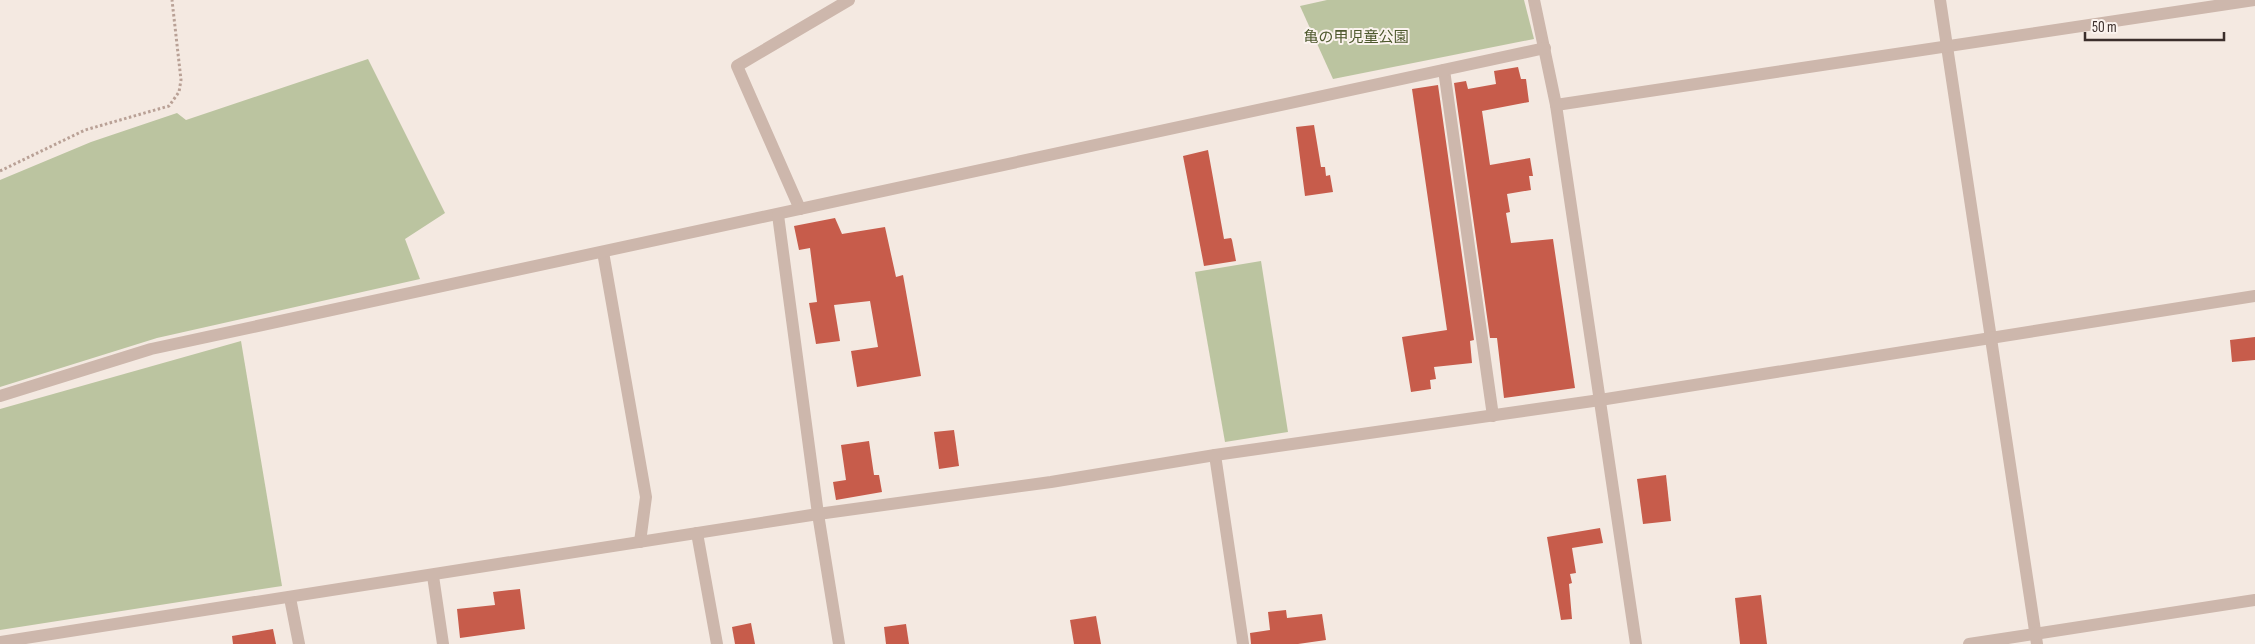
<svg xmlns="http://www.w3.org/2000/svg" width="2255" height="644" font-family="'Sofia Sans Condensed','Noto Sans JP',sans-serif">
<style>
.green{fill:#bbc4a0}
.building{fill:#c75c4b}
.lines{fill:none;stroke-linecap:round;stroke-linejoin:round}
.path{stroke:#b9a196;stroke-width:3;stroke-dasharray:2.5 2.5;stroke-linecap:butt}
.minor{stroke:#cdb7ac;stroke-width:12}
.tertiary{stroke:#cdb7ac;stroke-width:12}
.labels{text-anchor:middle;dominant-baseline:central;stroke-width:4;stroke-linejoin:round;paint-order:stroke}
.park-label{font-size:15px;fill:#4e592e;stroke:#fbf3ee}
</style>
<rect width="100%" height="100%" fill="#f4e9e1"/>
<!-- green -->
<g class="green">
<path d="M1327 0H1524L1534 39 1333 79 1300 6Z"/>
<path d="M368 59 445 213 405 239 420 279 157 338 0 387V180L91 142 177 113 186 120Z"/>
<path d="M1261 261 1288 432 1225 442 1195 272Z"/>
<path d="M241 341 282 586 0 630V409Z"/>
</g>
<!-- building -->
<g class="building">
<path d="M1518 67 1521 79H1526L1529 102 1482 111 1490 165 1530 158 1533 176H1529L1531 190 1507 194 1510 212 1506 213 1511 243 1553 239 1575 388 1504 398 1497 338H1490L1454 83 1466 81 1468 89 1496 84 1494 71Z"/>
<path d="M1438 85 1474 340 1470 341 1472 363 1434 367 1436 379 1430 380 1431 389 1411 392 1402 337 1447 330 1412 89Z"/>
<path d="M1314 125 1321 167H1325L1326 176 1330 175 1333 192 1305 196 1296 127Z"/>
<path d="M1208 150 1224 239 1231 238 1232 240 1236 261 1204 266 1183 156Z"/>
<path d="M835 218 842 234 885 227 896 277 903 275 921 376 857 387 851 351 878 347 870 301 834 305 840 341 816 344 809 303 817 302 810 248 799 250 794 226Z"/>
<path d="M2255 337V360L2232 362 2230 340Z"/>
<path d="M954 430 959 466 939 469 934 432Z"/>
<path d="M869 441 874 475H879L882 492 836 500 833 482 846 480 841 445Z"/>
<path d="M1666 475 1671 521 1643 524 1637 479Z"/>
<path d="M1600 528 1603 543 1572 548 1576 573 1570 574 1572 583 1569 584 1572 619 1561 620 1547 537Z"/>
<path d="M520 589 525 629 460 638 457 609 495 605 493 592Z"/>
<path d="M1761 595 1767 644H1740L1735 598Z"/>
<path d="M1286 610 1287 618 1322 614 1326 640 1298 644H1251L1250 633 1270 630 1268 612Z"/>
<path d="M1096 616 1101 644H1074L1070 620Z"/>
<path d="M751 623 755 644H735L732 627Z"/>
<path d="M906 624 909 644H886L884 627Z"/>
<path d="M273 629 276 644H233L232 636Z"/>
</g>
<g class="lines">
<!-- path -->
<path class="path" d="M0 171 85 130 169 106 179 92 181 80 172 0"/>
<!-- minor -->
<g class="minor">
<path d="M1534 0 1556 105 1636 644"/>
<path d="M1940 0 2037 644"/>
<path d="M1444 70 1493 416"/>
<path d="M1556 105 2255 0"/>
<path d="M800 209 737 66 849 0"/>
<path d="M603 252 646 497 640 542"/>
<path d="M0 396 151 349 1545 48"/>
<path d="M1215 455 1243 644"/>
<path d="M697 533 717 644"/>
<path d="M433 576 443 644"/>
<path d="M290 598 299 644"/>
<path d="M1969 644 2255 600"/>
</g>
<!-- tertiary -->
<g class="tertiary">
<path d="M778 215 818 514 839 644"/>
<path d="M0 642 818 514 1051 482 1215 455 1600 400 2255 296"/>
</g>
</g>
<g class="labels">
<!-- park labels -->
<g class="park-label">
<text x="1356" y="37">亀の甲児童公園</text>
</g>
</g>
<!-- scale -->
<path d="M2085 32v8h139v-8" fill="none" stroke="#3b2e2b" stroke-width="2.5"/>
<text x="2092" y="32" font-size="15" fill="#3b2e2b" stroke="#fbf3ee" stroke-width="4" paint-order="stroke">50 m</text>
</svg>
